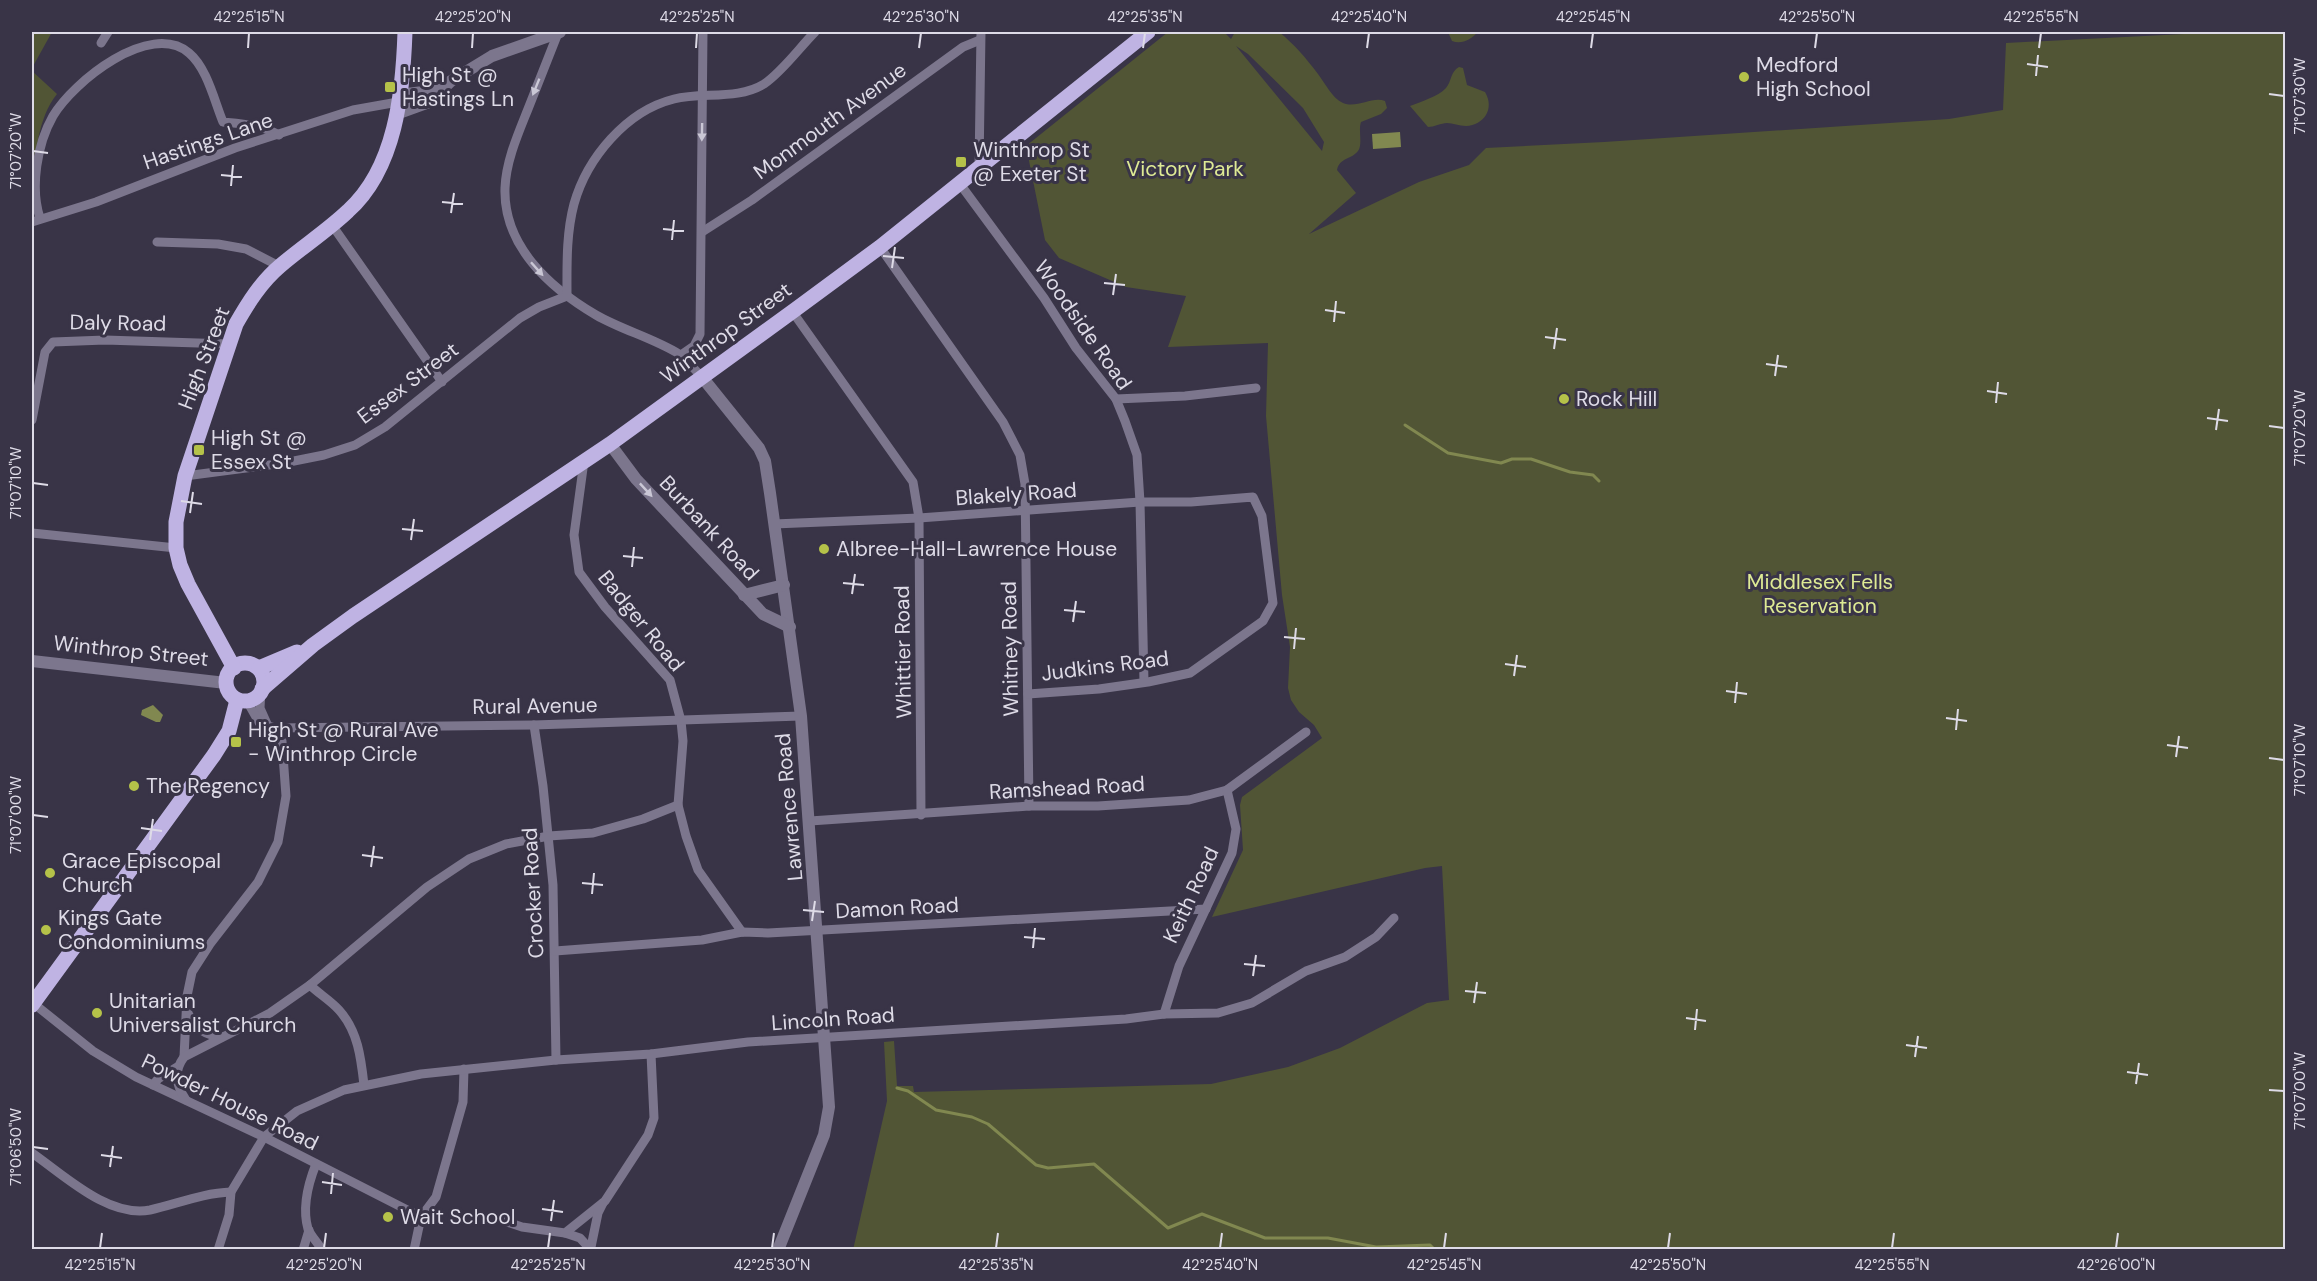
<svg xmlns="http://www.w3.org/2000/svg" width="2317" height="1281" font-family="'DM Sans',sans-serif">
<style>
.green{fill:#515535;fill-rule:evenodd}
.water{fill:#818850}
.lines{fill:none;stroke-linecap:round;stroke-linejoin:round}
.stream{stroke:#818850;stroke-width:3}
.minor{stroke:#7c768d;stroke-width:9}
.tertiary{stroke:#7c768d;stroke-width:12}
.primary{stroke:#bfb3e3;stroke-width:15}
.oneway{fill:#cac7d5}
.ticks{fill:none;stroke:#dedbe7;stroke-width:2}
.poi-dot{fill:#b5c249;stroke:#393447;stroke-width:2}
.labels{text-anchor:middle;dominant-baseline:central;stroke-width:6;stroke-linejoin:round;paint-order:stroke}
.poi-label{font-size:21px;fill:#dedbe7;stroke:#393447;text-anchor:start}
.street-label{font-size:21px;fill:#dedbe7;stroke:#393447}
.park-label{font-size:21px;fill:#deea94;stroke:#393447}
.neatline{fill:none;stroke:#dedbe7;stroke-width:2}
.ticks-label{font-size:15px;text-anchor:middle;fill:#dedbe7}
</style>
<rect width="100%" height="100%" fill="#393447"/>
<!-- green -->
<g class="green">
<path d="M32 32H52L32 68Z"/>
<path d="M1168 32H1224L1231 39 1235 32H1279C1294 44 1306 58 1318 74 1325 83 1332 98 1343 103 1357 109 1372 96 1385 101L1387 108 1381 114 1361 122C1358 131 1363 144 1358 151 1351 160 1340 157 1337 170L1356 193 1309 234 1419 182 1469 165 1486 148 1604 142 1949 119 2003 110 2006 43 2223 32H2285V1249L853 1250 887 1101 884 1042 894 1041 897 1086H913L914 1092 1211 1084 1288 1067 1340 1048 1427 1003 1449 1000 1442 866 1425 868 1212 917 1243 850 1240 805 1242 797 1322 738 1314 725 1299 712 1291 700 1288 688 1290 647 1282 595 1266 416 1268 343 1168 347 1186 296 1126 287 1059 258 1045 240 1026 146ZM1236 46 1248 54 1303 108 1324 142 1322 151Z"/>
<path d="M1448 32H1478C1471 39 1462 45 1452 41Z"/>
<path d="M1459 67 1463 68 1467 85 1485 92C1495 109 1484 125 1466 126 1459 126 1453 123 1447 123 1441 123 1434 127 1428 127L1410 106C1420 102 1439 96 1446 88 1452 81 1450 72 1459 67Z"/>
<path d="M32 71 57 94C37 119 36 155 32 185Z"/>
</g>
<!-- water -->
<g class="water">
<path d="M1400 132 1401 147 1373 149 1372 134Z"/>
<path d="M153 705 163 715 160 722H156L141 715 142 710Z"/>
</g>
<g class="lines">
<!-- stream -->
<g class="stream">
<path d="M1405 425 1448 453 1501 463 1512 459H1531L1570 472 1593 475 1599 481"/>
<path d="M897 1088 908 1091 936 1110 972 1117 988 1124 1036 1165 1048 1168 1094 1164 1168 1228 1202 1214 1265 1238H1328L1376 1247 1430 1245 1435 1250"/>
</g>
<!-- minor -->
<g class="minor">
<path d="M558 33C548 58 538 84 528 109 518 134 506 161 505 188 503 246 550 288 596 315 622 330 653 338 679 354 687 360 694 369 702 377"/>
<path d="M101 43 108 32"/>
<path d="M979 168 981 32"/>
<path d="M960 184 1044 298 1076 348 1116 399 1125 421 1137 455 1140 502 1144 682"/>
<path d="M40 218C30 188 37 144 53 116 73 82 150 20 189 53 207 68 214 100 223 122 243 124 261 125 279 135"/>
<path d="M32 222 96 202 235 148 353 110 398 102"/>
<path d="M332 225 442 382"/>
<path d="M702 232 752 200 963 47 980 40"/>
<path d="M157 242 218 244 246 249 279 266"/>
<path d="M880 247 1003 422 1020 455 1025 484 1029 806"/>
<path d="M792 311 913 482 919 518 921 815"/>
<path d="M681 355 694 346 700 334 703 32"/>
<path d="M1116 399 1185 396 1256 388"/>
<path d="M32 420 45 352 53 342 105 340 229 344"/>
<path d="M584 461 574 535 579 572 605 607 670 680 681 721 683 741 678 805 686 836 698 870 742 932"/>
<path d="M185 476 284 463 324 455 355 445 385 427 520 318 539 307 567 296C567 266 566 234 574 204 587 158 626 111 674 99 703 92 738 100 764 84 782 72 800 47 815 32"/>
<path d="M774 524 919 518 1140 502H1191L1253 497 1262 516 1273 603 1263 621 1190 673 1148 682 1099 689 1028 694"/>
<path d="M32 533 176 548"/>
<path d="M261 690 260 708 268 726"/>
<path d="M247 701 260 724 276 728 534 725 801 716"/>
<path d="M534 725 543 786 553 885 556 1060"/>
<path d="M810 821 1029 806H1098L1189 800 1227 790 1306 732"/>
<path d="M555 951 702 940 742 932 768 933 1206 909"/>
<path d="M310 985 427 887 469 859 506 844 549 836 593 833 643 819 678 805"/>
<path d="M33 1003 93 1051 136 1077 264 1137 421 1217"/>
<path d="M188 1013C195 1029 205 1035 222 1037"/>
<path d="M1164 1014 1179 966 1232 853 1236 829 1227 790"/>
<path d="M184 1057 187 996 192 972 210 944 258 882 278 842 286 796 281 728"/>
<path d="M153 1085 158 1079 177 1067"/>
<path d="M186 1100C176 1085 173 1072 184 1057L270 1013 310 985C319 994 330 1000 339 1010 358 1031 361 1058 364 1085"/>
<path d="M32 1153C64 1175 108 1218 150 1210 177 1204 202 1193 231 1192"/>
<path d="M316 1164C308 1184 302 1208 308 1229 311 1236 318 1243 322 1250"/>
<path d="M421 1217 436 1197 463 1102 464 1069"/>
<path d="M498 1219 522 1227 565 1233 605 1201 648 1135 654 1118 651 1054"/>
<path d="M565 1233 580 1238 591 1250"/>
<path d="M591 1247 598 1213 603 1203"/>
<path d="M218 1250 229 1215 231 1192 264 1137 297 1111 344 1090 421 1074 556 1060 651 1054 748 1042 1126 1019 1164 1014 1218 1013 1252 1003 1306 971 1345 957 1376 937 1394 918"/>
<path d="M303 1250 309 1230"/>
<path d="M414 1250 421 1217"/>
</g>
<!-- tertiary -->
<g class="tertiary">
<path d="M399 95 439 90"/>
<path d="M396 114 429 102 451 81 492 56 560 32"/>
<path d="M702 377 759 448 765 461 770 493 801 716 829 1107 824 1135 778 1250"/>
<path d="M610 444 636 479 763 614 790 627"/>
<path d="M744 595 784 585"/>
<path d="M32 661 226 683"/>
</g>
<!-- primary -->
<g class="primary">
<circle cx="245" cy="682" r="19"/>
<path d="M234 668 188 584 180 565 176 548V522L185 476 236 324C248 303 261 282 280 266 302 247 327 231 348 211 396 168 403 92 405 32"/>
<path d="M259 668 297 652"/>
<path d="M262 689 313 645 353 616 610 444 796 309 880 247 1148 32"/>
<path d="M32 1005 214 755 229 731 237 700"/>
</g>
</g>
<!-- one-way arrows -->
<defs><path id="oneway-solid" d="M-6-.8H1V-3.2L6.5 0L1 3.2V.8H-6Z" transform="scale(1.5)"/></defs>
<g class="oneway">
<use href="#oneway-solid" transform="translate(536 87) rotate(112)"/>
<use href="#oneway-solid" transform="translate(702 132) rotate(91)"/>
<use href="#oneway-solid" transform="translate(537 269) rotate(48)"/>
<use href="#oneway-solid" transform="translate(646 490) rotate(47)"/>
</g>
<!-- ticks -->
<path class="ticks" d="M248 48 249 33M472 48 473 33M696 48 697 33M919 48 921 33M1143 48 1145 33M1367 48 1369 33M1591 48 1593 33M1815 48 1817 33M2039 48 2041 33M2027 64 2048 67M2036 76 2038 55M2269 94 2284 96M33 151 48 153M221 175 242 177M231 186 233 165M442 202 463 204M451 213 454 193M663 229 684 231M672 240 674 220M883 256 904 258M892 268 895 247M1104 283 1125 285M1113 295 1116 274M1325 310 1345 313M1334 322 1336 301M1545 337 1566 340M1554 349 1557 328M1766 364 1787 367M1775 376 1778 355M1987 391 2007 394M1996 403 1998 382M2207 418 2228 421M2269 426 2284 428M2216 430 2219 409M33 483 48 485M181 501 202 504M190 513 193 492M402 529 423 531M411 540 414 519M623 556 643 558M632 567 634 547M843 583 864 585M852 594 855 574M1064 610 1085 612M1073 622 1076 601M1284 637 1305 639M1294 649 1296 628M1505 664 1526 667M1514 676 1517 655M1726 691 1747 694M1735 703 1737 682M1946 718 1967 721M1956 730 1958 709M2167 745 2188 748M2176 757 2179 736M2269 758 2284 760M33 815 48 817M141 828 162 831M150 840 153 819M362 855 383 858M371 867 374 846M582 883 603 885M592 894 594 873M803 910 824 912M812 921 815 901M1024 937 1045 939M1033 948 1035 928M1244 964 1265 966M1253 976 1256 955M1465 991 1486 993M1474 1003 1477 982M1686 1018 1706 1021M1695 1030 1697 1009M1906 1045 1927 1048M1915 1057 1918 1036M2127 1072 2148 1075M2136 1084 2139 1063M2269 1090 2284 1091M33 1147 48 1149M101 1155 122 1158M110 1167 113 1146M322 1182 342 1185M331 1194 333 1173M542 1209 563 1212M551 1221 554 1200M100 1248 102 1233M324 1248 326 1233M548 1248 550 1233M772 1248 774 1233M996 1248 998 1233M1220 1248 1222 1233M1444 1248 1446 1233M1668 1248 1670 1233M1892 1248 1894 1233M2116 1248 2118 1233"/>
<!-- markers -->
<g class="poi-dot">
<circle cx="1744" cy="77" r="6"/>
<rect x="384" y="81" width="12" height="12" rx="3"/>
<rect x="955" y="156" width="12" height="12" rx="3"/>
<circle cx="1564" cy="399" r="6"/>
<rect x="193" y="444" width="12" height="12" rx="3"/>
<circle cx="824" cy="549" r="6"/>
<rect x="230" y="736" width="12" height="12" rx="3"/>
<circle cx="134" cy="786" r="6"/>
<circle cx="50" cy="873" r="6"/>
<circle cx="46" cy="930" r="6"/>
<circle cx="97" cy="1013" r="6"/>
<circle cx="388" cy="1217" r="6"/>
</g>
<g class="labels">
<!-- poi labels -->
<g class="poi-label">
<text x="1756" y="65">Medford<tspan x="1756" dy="24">High School</tspan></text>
<text x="402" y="75">High St @<tspan x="402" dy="24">Hastings Ln</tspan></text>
<text x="973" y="150">Winthrop St<tspan x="973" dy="24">@ Exeter St</tspan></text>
<text x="1576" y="399">Rock Hill</text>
<text x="211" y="438">High St @<tspan x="211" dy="24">Essex St</tspan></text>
<text x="836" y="549">Albree-Hall-Lawrence House</text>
<text x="248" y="730">High St @ Rural Ave<tspan x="248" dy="24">- Winthrop Circle</tspan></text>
<text x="146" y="786">The Regency</text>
<text x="62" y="861">Grace Episcopal<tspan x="62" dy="24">Church</tspan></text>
<text x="58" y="918">Kings Gate<tspan x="58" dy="24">Condominiums</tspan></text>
<text x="109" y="1001">Unitarian<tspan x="109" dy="24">Universalist Church</tspan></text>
<text x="400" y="1217">Wait School</text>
</g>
<!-- street labels -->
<g class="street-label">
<text transform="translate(830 121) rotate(-36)">Monmouth Avenue</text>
<text transform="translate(208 141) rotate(-19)">Hastings Lane</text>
<text transform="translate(118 323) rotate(1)">Daly Road</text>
<text transform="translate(1083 325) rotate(55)">Woodside Road</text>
<text transform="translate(726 333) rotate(-36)">Winthrop Street</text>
<text transform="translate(204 358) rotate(-69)">High Street</text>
<text transform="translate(408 383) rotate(-37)">Essex Street</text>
<text transform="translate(1016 494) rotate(-4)">Blakely Road</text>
<text transform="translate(709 528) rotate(47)">Burbank Road</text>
<text transform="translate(641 621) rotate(51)">Badger Road</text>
<text transform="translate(1010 649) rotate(-91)">Whitney Road</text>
<text transform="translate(131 651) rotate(6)">Winthrop Street</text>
<text transform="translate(903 652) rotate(-91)">Whittier Road</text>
<text transform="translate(1105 666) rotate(-7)">Judkins Road</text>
<text transform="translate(535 706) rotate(-1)">Rural Avenue</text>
<text transform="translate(1067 788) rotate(-3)">Ramshead Road</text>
<text transform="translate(789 807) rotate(-95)">Lawrence Road</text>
<text transform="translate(533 893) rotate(-93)">Crocker Road</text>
<text transform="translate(1191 895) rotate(-65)">Keith Road</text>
<text transform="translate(897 908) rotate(-3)">Damon Road</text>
<text transform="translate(833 1019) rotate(-4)">Lincoln Road</text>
<text transform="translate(230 1102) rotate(26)">Powder House Road</text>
</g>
<!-- park labels -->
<g class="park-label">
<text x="1185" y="169">Victory Park</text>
<text x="1820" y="582">Middlesex Fells<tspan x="1820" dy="24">Reservation</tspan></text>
</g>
</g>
<!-- border -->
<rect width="2317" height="1281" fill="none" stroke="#393447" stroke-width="66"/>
<rect x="33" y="33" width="2251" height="1215" class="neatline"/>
<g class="ticks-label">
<text x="249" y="22">42°25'15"N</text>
<text x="473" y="22">42°25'20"N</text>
<text x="697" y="22">42°25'25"N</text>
<text x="921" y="22">42°25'30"N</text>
<text x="1145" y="22">42°25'35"N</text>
<text x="1369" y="22">42°25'40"N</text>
<text x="1593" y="22">42°25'45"N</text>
<text x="1817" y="22">42°25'50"N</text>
<text x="2041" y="22">42°25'55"N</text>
<text transform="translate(2300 96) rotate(-90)" y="5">71°07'30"W</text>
<text transform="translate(16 151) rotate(-90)" y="5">71°07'20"W</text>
<text transform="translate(2300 428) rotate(-90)" y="5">71°07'20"W</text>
<text transform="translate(16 483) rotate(-90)" y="5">71°07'10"W</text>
<text transform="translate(2300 760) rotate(-90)" y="5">71°07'10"W</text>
<text transform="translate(16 815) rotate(-90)" y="5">71°07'00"W</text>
<text transform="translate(2300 1091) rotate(-90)" y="5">71°07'00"W</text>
<text transform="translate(16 1147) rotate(-90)" y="5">71°06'50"W</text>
<text x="100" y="1270">42°25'15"N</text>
<text x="324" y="1270">42°25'20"N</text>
<text x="548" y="1270">42°25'25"N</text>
<text x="772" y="1270">42°25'30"N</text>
<text x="996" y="1270">42°25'35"N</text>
<text x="1220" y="1270">42°25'40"N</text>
<text x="1444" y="1270">42°25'45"N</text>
<text x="1668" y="1270">42°25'50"N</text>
<text x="1892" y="1270">42°25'55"N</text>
<text x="2116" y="1270">42°26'00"N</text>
</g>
</svg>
